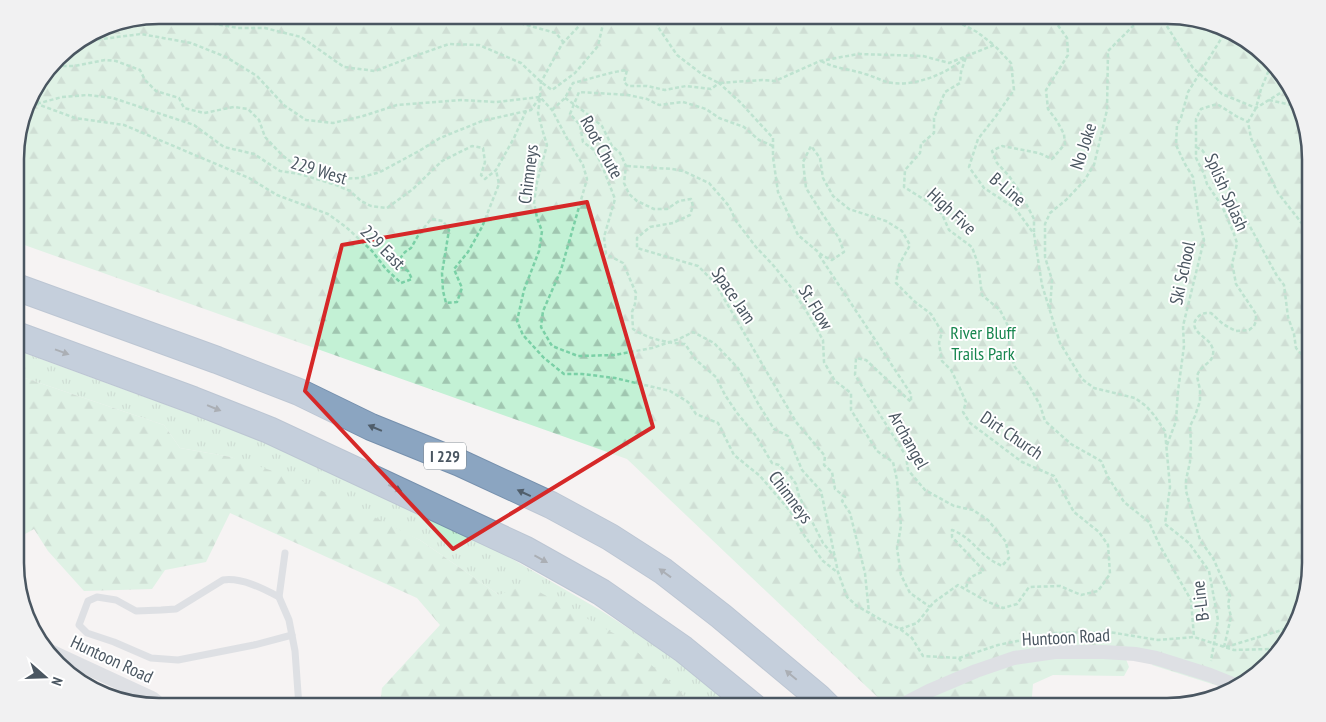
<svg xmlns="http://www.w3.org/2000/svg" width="1326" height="722" font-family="'PT Sans Narrow',sans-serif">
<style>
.grass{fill:url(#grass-tufts)}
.forest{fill:url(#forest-firs)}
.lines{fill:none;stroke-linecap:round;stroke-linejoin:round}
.motorway-casing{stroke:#7690ad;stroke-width:28}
.path{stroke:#7ad0a6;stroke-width:2.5;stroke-dasharray:4 2.5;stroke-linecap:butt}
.service{stroke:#c1cad2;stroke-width:7}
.minor{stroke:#c1cad2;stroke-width:14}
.motorway{stroke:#8ba5c1;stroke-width:26}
.oneway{fill:#505e6b}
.marked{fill:none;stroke:#d62828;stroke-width:4;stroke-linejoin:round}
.labels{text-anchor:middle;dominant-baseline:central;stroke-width:4;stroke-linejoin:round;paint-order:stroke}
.shield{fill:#fff;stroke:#808990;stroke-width:1}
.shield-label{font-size:16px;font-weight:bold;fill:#4a5661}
.street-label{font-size:18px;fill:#4a5661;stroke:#fff}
.park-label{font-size:18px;fill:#17864f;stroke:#fff}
.rim{fill:none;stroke:#4a5661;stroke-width:2.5}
</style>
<defs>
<pattern id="grass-tufts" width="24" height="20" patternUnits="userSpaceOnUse" patternTransform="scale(1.25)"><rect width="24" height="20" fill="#c3f1d5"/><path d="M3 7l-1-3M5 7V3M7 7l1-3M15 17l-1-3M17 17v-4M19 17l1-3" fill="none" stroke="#a0c6b0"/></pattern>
<pattern id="forest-firs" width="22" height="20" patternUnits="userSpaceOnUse" patternTransform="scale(1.25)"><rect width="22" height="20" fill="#c3f1d5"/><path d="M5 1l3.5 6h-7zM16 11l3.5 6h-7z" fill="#a0c6b0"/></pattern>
</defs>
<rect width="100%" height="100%" fill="#f5f3f3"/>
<!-- grass -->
<path class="grass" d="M16 350 290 450 461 529 600 610 690 668 743 707H690L681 692 499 595 420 540 231 457 180 448 164 425 16 375Z"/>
<!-- forest -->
<g class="forest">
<path d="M159 15H1168L1239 34 1287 79 1311 149V572L1292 635 1239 688 1231 690 1152 665 1156 659 1124 654 1129 667 1124 676 1053 675 1033 684 1031 707H888L627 459 16 242V140L30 95 64 51 104 26Z"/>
<path d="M16 375 164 425 180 448 231 457 300 480 420 540 499 595 525 584 622 638 681 692 690 707H380L382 688 440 625 417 598 230 513 206 562 165 570 152 589 84 591 48 551 34 529 16 539Z"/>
</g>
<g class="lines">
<!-- motorway casing -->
<g class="motorway-casing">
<g id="motorway">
<path d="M16 287 217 360 299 392 371 427 460 463 551 505 610 537 663 571 721 616 818 697 828 707"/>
<path d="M16 335 193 400 269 430 526 550 601 592 683 649 754 707"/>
</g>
</g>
<!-- path -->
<g class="path">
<path d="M188 15 210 23 238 28H265L301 37 344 67 375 71 409 58 449 44 479 45 521 63 541 82 552 90 575 73 598 46 605 15"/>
<path d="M505 15V18L508 20 556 33 564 43"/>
<path d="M657 15 658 27 677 55 703 75 719 83 762 80 775 81 820 61 858 54 923 56 949 63 994 45 1011 63 1014 90 996 116 978 139 969 167 984 188 1015 208 1034 234 1042 285 1060 343 1082 379 1094 388 1135 398 1146 406 1154 415 1165 431 1170 487 1165 524 1189 543 1209 571 1218 620 1211 661"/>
<path d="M945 15 977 32 994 45"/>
<path d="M1160 15 1193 68 1222 94 1256 108 1290 87"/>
<path d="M78 42 141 34 191 43 226 57 257 76 285 106 306 120 333 123 363 116 397 105 462 100 496 102 540 97 552 110 570 144 583 165 587 179 561 270 543 311 541 327 552 346 578 356 614 355 652 348 679 339 693 332 714 343 738 368 759 405 774 429 788 436 802 470 821 491 838 572 847 597 857 606 885 622 900 629 912 638 923 656 959 658 962 663"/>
<path d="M821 61C836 69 850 69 865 74 873 76 880 80 887 82 913 88 947 74 966 57L961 72 960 83 945 92 934 118V133L921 144 920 153 905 170 904 187 925 200 942 214 949 230 972 247 978 264 982 295 1000 310 1010 330 1009 350 1015 367 1027 382 1040 405 1045 421 1071 444 1101 461 1108 477 1124 502 1149 522 1160 546 1191 600 1194 637"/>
<path d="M1271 65 1261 89 1256 108 1248 122 1251 138 1278 193 1311 235"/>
<path d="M50 69 62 66H74L105 60 116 61 140 70 145 80 156 91 179 98 184 108 204 113 234 107 248 109 259 120 265 137 282 155 299 168 323 174 333 179 359 178 380 172 419 151 440 138 482 121 531 110 540 97 538 113 543 132 547 145 537 182 534 202 537 218 542 231 539 251 524 290 517 321 523 335 544 358 564 374H582L615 378 670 391 688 402 696 414 718 423 734 455 760 476 790 511 804 535 823 561 837 572"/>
<path d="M540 97 541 82 562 44 579 26 576 15"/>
<path d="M565 98 582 110 602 126 612 146 620 153 626 166 624 183 629 194 637 201 654 209H667L679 201 691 199 693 206 690 215 673 223 650 227 637 238V248L698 266 715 283 796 422 825 456 824 465 832 472 835 489 845 497 842 501 850 513 865 573 869 613"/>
<path d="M1269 100 1296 106"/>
<path d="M29 101 75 118 124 125 249 178 277 195 328 214 346 227 372 251 386 269 401 283 412 279 408 271 399 266 398 261 405 252 411 248 419 234 431 219 443 221 449 230 442 273 443 291 446 303 457 302 462 288 454 269 468 252 482 227 499 184 496 170"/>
<path d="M37 102 40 103 62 97 87 95 113 98 194 125 224 147 254 154 280 171 300 174 336 185 350 191 361 201 371 206 387 208 413 189 442 161 472 146 483 148 485 162 481 175 485 179 496 170 514 138 526 111"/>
<path d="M552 110 565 98 573 83C591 79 609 72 627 70L624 82 628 86H647L665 90 686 86 711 89 719 83 740 102 773 138V157L778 192 798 235 823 256 832 260 844 252 839 238 823 215 806 188 803 162 811 146 820 158 823 178 833 196 849 209 886 221 902 231 910 245 899 265 896 283 914 301 931 314 942 332 939 343 942 361 951 370 958 384 966 402 963 412 970 423 1022 462 1054 476 1074 512 1099 532 1108 545 1110 574 1098 591 1081 595 1060 586 1029 587 1017 604 1003 608 986 601 958 585 934 602 917 623 900 629"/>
<path d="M773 146 759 140 744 127 719 118 706 109 683 102 659 105 647 99 628 95 579 92 570 114 580 125 583 142 594 150 601 163 615 199 604 237 606 254 623 263 636 293 635 304 632 312 633 329C648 339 668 343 685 344L696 360 716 377 725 395 737 413 756 436 772 463 779 465 791 477 796 484 799 496 823 543 834 556"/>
<path d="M1196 147 1202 150 1229 188 1277 276 1284 285 1288 317 1294 334 1296 348 1302 355 1309 356 1311 357"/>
<path d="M627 166 672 169 683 171 709 183 729 206 736 221 756 247 773 265 790 286 808 314 823 340 824 362 835 381 851 393V410L877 451 893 462 897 480 901 526 897 548 901 575 910 593 930 607"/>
<path d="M1034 232V219L1020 192 1009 176 997 163 992 151 1002 146 1039 153 1052 159 1065 144 1064 134 1057 121 1048 109 1046 90 1068 55 1067 38 1057 24 1047 18 1044 15"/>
<path d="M819 255 911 394V402L866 360 856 358 855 375 906 456 908 470 925 490 954 506 973 510 988 520 1006 542 1009 558 1002 566C998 564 994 562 991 560 977 550 969 536 952 530V537L984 571C973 576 968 576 966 589"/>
<path d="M1050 309 1052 280 1045 257V224L1050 213 1066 200 1084 181 1094 165 1107 110 1108 51 1135 24 1141 15"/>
<path d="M1167 445 1176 421 1178 391 1184 346 1183 326 1204 240 1199 220 1193 177 1185 164 1176 145 1177 125 1181 118 1188 92 1226 31"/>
<path d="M1224 647 1231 617 1228 604 1230 596 1213 558 1200 540 1186 491V480L1190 462 1191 444 1190 426 1195 416 1200 401V390L1197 376C1201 364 1212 364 1213 354 1214 351 1212 346 1210 343 1204 336 1188 329 1197 318 1201 313 1205 313 1211 313L1223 324 1230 328 1236 331 1249 330 1254 326 1256 321V314L1236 284 1234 273 1232 264 1236 248 1237 243 1234 234 1222 206 1207 184 1204 174 1196 158V119L1201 109 1217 104 1236 116 1248 122"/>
<path d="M1226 647 1295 626"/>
<path d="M959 658 998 645 1056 633 1109 632 1158 640 1194 637 1234 650 1271 649 1276 650"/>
</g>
<!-- service -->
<g class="service">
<path d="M285 553 279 597 289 620 295 651 299 707"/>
<path d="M279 597C264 589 241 577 223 580L176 609 161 610 136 611 116 600 97 597 88 601 79 625 87 633 114 642 151 658 178 660 254 645 292 635"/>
</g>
<!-- minor -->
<g class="minor">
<path d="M44 648 152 698 163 707"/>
<path d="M898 707 929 691 976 671 1014 658 1055 652H1104L1135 654 1156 658 1210 675 1240 687"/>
</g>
<!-- motorway -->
<use href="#motorway" class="motorway"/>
</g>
<!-- one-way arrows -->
<defs><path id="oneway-solid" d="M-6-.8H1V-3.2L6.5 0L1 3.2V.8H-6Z" transform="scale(1.25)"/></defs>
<g class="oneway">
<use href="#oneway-solid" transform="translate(62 352) rotate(20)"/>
<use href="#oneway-solid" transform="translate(214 408) rotate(22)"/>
<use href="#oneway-solid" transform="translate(375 428) rotate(-157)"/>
<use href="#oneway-solid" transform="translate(395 488) rotate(25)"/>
<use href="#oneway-solid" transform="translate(524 493) rotate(-155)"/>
<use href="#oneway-solid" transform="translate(541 559) rotate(29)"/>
<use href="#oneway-solid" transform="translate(665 573) rotate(-144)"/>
<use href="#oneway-solid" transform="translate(791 675) rotate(-140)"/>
</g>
<!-- marked area -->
<path d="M0 0H1326V722H0ZM587 202 653 427 453 549 305 391 342 245Z" fill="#f5f3f3" fill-opacity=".55" fill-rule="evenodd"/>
<path class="marked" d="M587 202 653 427 453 549 305 391 342 245Z"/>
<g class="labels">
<!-- shield labels -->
<rect class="shield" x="424" y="442.5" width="42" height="27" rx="4"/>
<g class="shield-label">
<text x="445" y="456">I 229</text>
</g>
<!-- street labels -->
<g class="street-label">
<text transform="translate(1083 146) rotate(-72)">No Joke</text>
<text transform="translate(602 147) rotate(61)">Root Chute</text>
<text transform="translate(319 170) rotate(17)">229 West</text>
<text transform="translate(528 174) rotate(-83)">Chimneys</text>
<text transform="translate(1008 189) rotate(40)">B-Line</text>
<text transform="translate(1227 192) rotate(66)">Splish Splash</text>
<text transform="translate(952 211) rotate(43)">High Five</text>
<text transform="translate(383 247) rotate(45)">229 East</text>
<text transform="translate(1182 273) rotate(-78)">Ski School</text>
<text transform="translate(734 295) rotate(56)">Space Jam</text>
<text transform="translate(816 307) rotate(59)">St. Flow</text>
<text transform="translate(1012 435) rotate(34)">Dirt Church</text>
<text transform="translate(909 440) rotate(61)">Archangel</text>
<text transform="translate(791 497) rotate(53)">Chimneys</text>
<text transform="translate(1200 601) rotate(-97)">B-Line</text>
<text transform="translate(1066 637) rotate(-3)">Huntoon Road</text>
<text transform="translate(112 659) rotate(25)">Huntoon Road</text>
</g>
<!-- park labels -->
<g class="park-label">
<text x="983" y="332">River Bluff<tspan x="983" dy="21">Trails Park</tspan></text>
</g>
</g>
<!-- crop -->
<path d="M0 0H1326V722H0ZM159 24H1167A135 135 0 0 1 1302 159V563A135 135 0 0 1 1167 698H159A135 135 0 0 1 24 563V159A135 135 0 0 1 159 24Z" fill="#f1f1f2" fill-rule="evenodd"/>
<path class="rim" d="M159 24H1167A135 135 0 0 1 1302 159V563A135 135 0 0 1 1167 698H159A135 135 0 0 1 24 563V159A135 135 0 0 1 159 24Z"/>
<!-- north arrow -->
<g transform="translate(45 677) rotate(110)" stroke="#ffffff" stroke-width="4" paint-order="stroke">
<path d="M0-4L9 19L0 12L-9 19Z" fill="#4a5661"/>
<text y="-8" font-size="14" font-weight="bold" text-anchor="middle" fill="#4a5661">N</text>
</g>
</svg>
